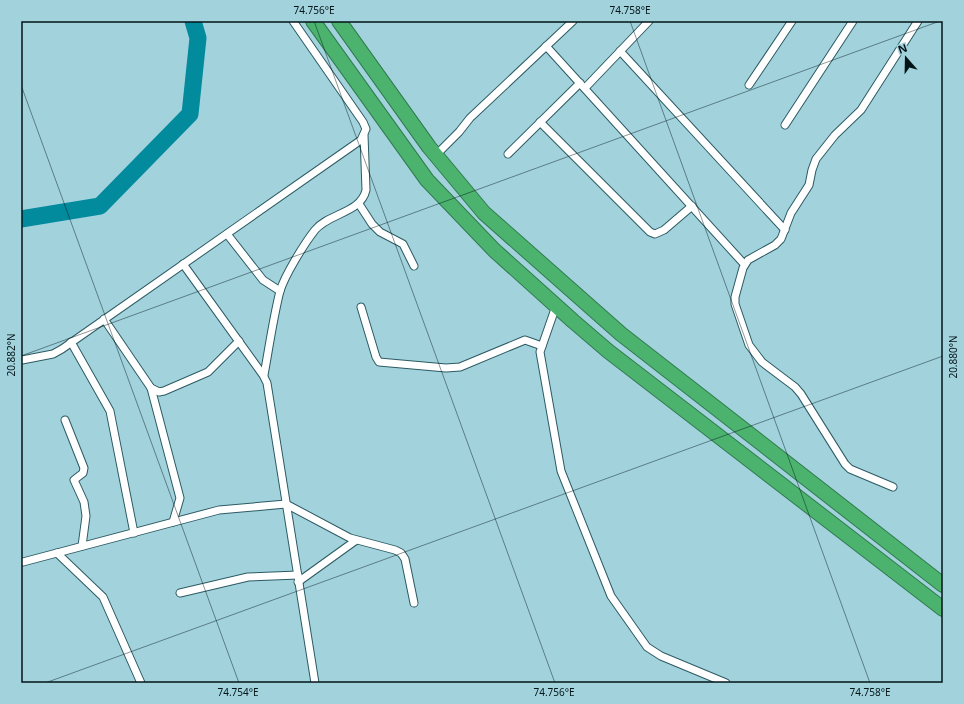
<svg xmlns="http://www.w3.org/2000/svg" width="964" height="704" font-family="'Noto Sans',sans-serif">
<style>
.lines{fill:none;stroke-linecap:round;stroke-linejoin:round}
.river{stroke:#028a9d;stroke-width:17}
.street-casing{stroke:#2c5a63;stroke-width:9}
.highway-casing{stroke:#327b50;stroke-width:16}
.street{stroke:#fff;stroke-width:7}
.highway{stroke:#4bb36e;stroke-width:14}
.ticks{fill:none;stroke:#031418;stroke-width:1;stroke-opacity:0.45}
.neatline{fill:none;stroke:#031418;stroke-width:1.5}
.ticks-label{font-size:10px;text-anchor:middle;fill:#031418}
</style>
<rect width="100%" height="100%" fill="#a2d3dd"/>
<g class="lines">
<!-- river -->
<path class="river" d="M21 219 100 206 190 114 198 38 193 21"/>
<!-- street casing -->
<g class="street-casing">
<g id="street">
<path d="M546 46 744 264"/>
<path d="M620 51 785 230"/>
<path d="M749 85 792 21"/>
<path d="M585 88 649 21"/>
<path d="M540 122 650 232 655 234 664 230 692 206"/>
<path d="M785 125 853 21"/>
<path d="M508 154 580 83"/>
<path d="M436 155 459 132 470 118 573 21"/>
<path d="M359 204 372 224 380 232 403 244 414 266"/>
<path d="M227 234 263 280 280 291"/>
<path d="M183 264 263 375 267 383 315 683"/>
<path d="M556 306 540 352 561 471 611 596 647 647 661 656 726 683"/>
<path d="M361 307 376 357 379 362 446 368 460 367 525 340 542 346"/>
<path d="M104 319 151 388 159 392 164 391 208 372 239 341"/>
<path d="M71 342 110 411 134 533"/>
<path d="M22 360 53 354 62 349 361 140 366 129 363 122 293 21"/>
<path d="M264 375C269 348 273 319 280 291 285 275 304 244 315 230 329 213 361 213 366 190L364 135"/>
<path d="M151 388 180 498 173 522"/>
<path d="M65 420 84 468 83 473 74 480 84 502 86 516 82 546"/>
<path d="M893 487 850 469 845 464 801 394 795 387 762 362 749 345 735 304V297L743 268 748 260 775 245 781 239 791 213 809 185 812 170 816 159 835 135 861 110 918 21"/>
<path d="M57 553 103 597 141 683"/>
<path d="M23 562 219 510 286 504 350 538 395 550 401 553 405 559 414 603"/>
<path d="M298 582 355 541"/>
<path d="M180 593 248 577 298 575"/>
</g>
</g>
<!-- highway casing -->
<g class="highway-casing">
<g id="highway">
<path d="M313 21 427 180 494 250 573 321 608 351 943 609"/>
<path d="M339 21 429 147 484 213 621 334 943 585"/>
</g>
</g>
<!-- street -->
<use href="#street" class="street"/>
<!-- highway -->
<use href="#highway" class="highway"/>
</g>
<!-- ticks -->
<path class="ticks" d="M314 21 555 683M630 21 870 683M21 85 239 683M21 356 940 21M45 683 943 356"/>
<!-- border -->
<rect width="964" height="704" fill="none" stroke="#a2d3dd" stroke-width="44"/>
<!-- north arrow -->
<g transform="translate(906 58) rotate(340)" stroke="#a2d3dd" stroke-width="3" paint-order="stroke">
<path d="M0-3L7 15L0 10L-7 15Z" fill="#031418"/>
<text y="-6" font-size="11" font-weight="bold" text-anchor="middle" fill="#031418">N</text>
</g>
<rect x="22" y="22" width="920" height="660" class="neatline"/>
<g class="ticks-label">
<text x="314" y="14">74.756°E</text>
<text x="630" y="14">74.758°E</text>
<text transform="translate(11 355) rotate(-90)" y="4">20.882°N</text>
<text transform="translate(953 357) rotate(-90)" y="4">20.880°N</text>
<text x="238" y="696">74.754°E</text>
<text x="554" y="696">74.756°E</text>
<text x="870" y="696">74.758°E</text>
</g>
</svg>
